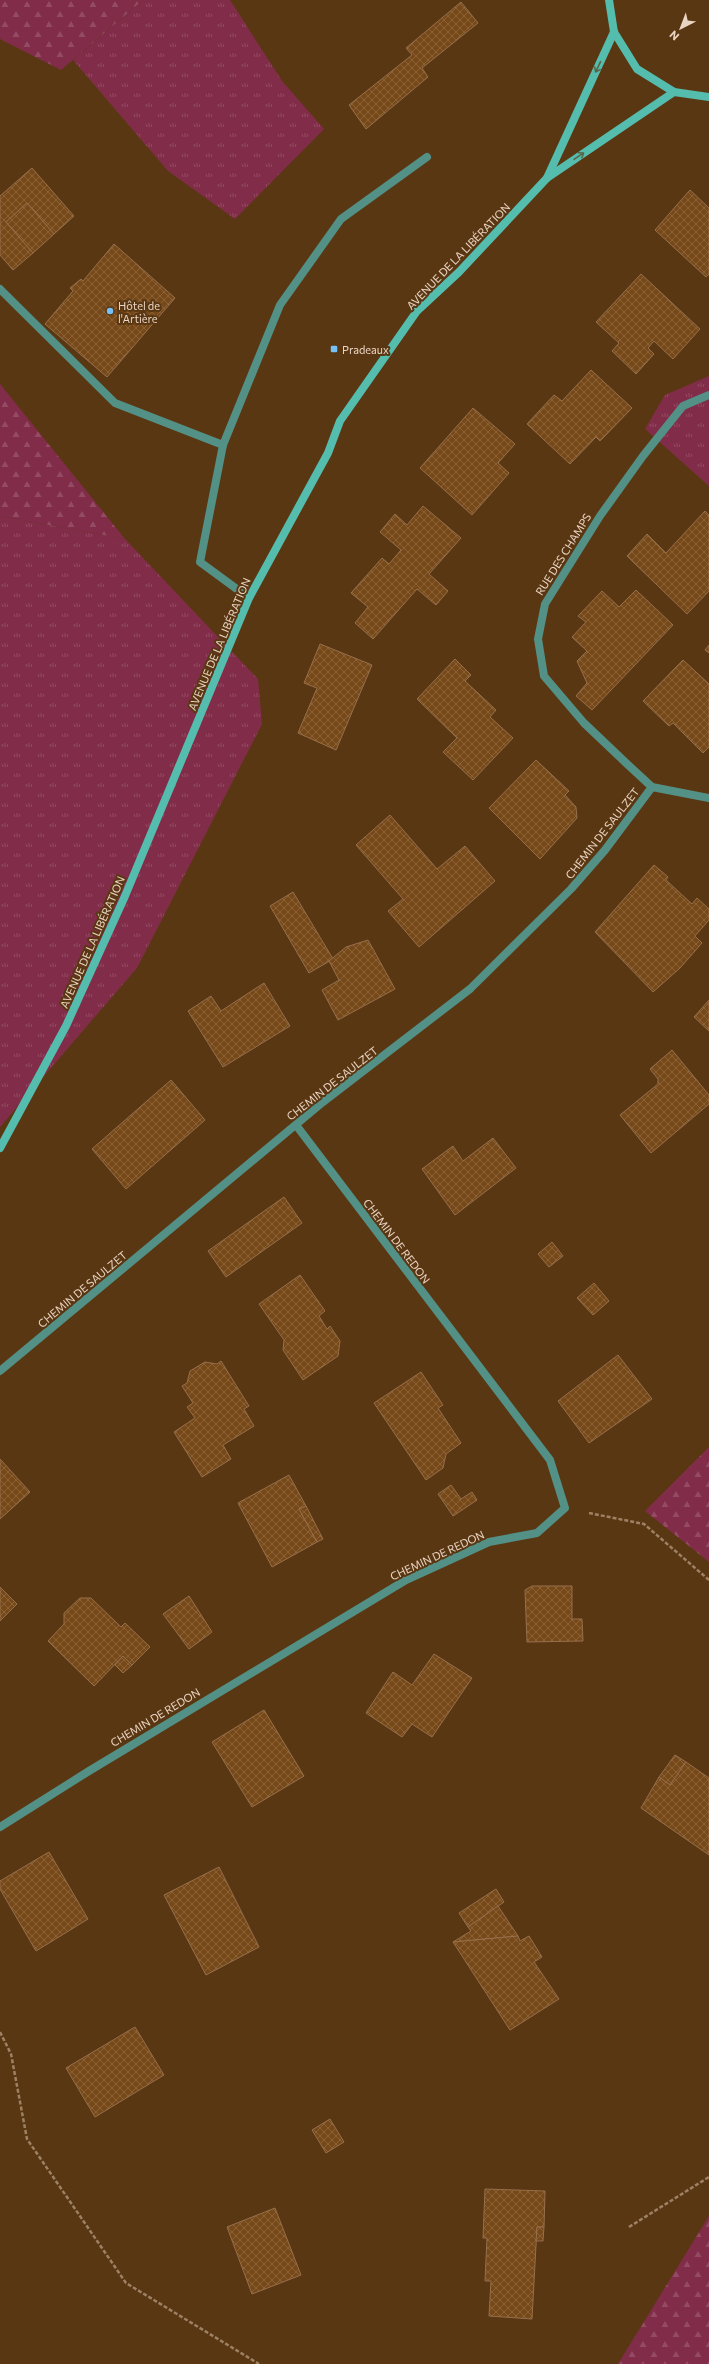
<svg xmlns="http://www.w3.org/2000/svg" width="709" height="2364" font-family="Commissioner,sans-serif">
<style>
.grass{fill:url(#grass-tufts)}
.forest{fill:url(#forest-firs)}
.building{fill:url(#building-cross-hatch);stroke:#966f4c}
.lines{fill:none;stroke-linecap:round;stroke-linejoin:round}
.path{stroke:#9d8165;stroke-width:2.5;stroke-dasharray:4 2;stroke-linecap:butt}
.service{stroke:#539086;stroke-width:8}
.minor{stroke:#539086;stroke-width:8}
.secondary{stroke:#54bdad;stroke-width:8}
.oneway{stroke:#586649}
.poi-dot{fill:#76c0f7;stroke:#5a3713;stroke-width:1.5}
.labels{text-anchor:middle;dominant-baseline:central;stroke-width:4;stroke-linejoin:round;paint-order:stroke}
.street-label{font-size:11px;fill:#ead4c2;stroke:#5a3713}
.poi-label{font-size:11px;fill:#ead4c2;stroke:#5a3713;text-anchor:start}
</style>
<defs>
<pattern id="grass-tufts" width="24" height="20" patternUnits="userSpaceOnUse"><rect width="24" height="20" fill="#812c49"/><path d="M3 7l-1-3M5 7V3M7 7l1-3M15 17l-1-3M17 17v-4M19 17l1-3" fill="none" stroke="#934a62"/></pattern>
<pattern id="forest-firs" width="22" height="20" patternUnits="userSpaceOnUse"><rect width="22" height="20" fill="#812c49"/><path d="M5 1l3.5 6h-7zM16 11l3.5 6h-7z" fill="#934a62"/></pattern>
<pattern id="building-cross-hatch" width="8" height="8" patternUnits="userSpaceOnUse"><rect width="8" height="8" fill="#774818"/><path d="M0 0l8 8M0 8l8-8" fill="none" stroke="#8a6238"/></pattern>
</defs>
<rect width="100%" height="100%" fill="#5a3713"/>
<!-- grass -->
<g class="grass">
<path d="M143 0H230L282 81 324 129 235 219 168 171 73 60Z"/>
<path d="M709 376V486L645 429 665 395Z"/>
<path d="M0 516 125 539 258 679 262 724 137 968 0 1127Z"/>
</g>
<!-- forest -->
<g class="forest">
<path d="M0 0H143L61 70 0 39Z"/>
<path d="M0 384 125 539 0 516Z"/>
<path d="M709 1447V1562L645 1511Z"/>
<path d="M709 2216V2364H618Z"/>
</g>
<!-- building -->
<g class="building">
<path d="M461 2 478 23 422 68 428 77 366 129 349 105 412 55 406 48Z"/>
<path d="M32 168 74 216 54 234 27 203 6 222 33 253 13 270 0 255V196Z"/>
<path d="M690 190 709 208V274L706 277 655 230Z"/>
<path d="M27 203 54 234 33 253 6 222Z"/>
<path d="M114 244 175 298 107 377 45 324 73 291 70 288 81 279 83 281Z"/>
<path d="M641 274 700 329 673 359 654 341 648 348 654 354 636 374 612 351 619 343 596 322Z"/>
<path d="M591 370 632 408 600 441 596 437 570 464 527 424 554 395 562 401Z"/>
<path d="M473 408 515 444 498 463 509 473 472 515 420 468Z"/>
<path d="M423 506 461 538 429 574 448 591 436 605 417 589 373 639 355 623 368 607 351 593 382 558 389 564 401 550 380 532 395 514 407 525Z"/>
<path d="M705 511 709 515V591L687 614 627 556 647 534 666 553Z"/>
<path d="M636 590 673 625 592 710 576 696 587 683 577 661 587 651 572 637 586 622 578 616 602 591 619 607Z"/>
<path d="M320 644 372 665 336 750 298 733 317 688 304 683Z"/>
<path d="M709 645V653L705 650Z"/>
<path d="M455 659 471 675 465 681 496 710 490 717 513 738 473 780 443 752 457 738 417 699Z"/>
<path d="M683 660 709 684V747L703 753 673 723 669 726 643 701Z"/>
<path d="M536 760 569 791 565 795 576 807 577 818 540 859 489 808Z"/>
<path d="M390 815 437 869 465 846 495 881 419 947 388 911 403 899 356 845Z"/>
<path d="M654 865 668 877 666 880 692 904 697 898 709 909V920L695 936 702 943 680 968 653 992 595 932Z"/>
<path d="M293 892 333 959 309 973 270 906Z"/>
<path d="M368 940 395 989 338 1020 322 990 339 980 329 961 346 947Z"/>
<path d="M264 983 290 1026 223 1067 188 1011 211 996 221 1011Z"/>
<path d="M709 1000V1031L694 1017Z"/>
<path d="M672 1050 709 1095V1104L651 1153 620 1115 658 1084V1079L650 1069Z"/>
<path d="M171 1080 205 1120 126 1189 92 1149Z"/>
<path d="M493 1138 516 1168 455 1215 422 1169 453 1146 463 1161Z"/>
<path d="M284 1197 302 1223 226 1277 208 1251Z"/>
<path d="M552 1242 563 1256 549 1267 538 1254Z"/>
<path d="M300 1275 325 1311 319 1316 327 1329 330 1326 340 1341 338 1356 303 1380 283 1350 284 1340 259 1304Z"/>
<path d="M594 1283 609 1301 593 1315 577 1298Z"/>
<path d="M618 1355 652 1399 589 1443 558 1401Z"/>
<path d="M221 1361 249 1406 244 1409 254 1426 223 1445 231 1459 202 1477 174 1432 195 1418 187 1407 193 1403 182 1386 187 1383 190 1371 205 1362 217 1364Z"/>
<path d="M421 1372 443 1405 438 1408 461 1443 446 1454 443 1468 426 1480 374 1403Z"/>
<path d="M0 1459 30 1492 0 1519Z"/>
<path d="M289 1475 306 1506 299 1509 317 1542 272 1567 238 1503Z"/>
<path d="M451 1485 461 1499 472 1492 477 1500 453 1516 438 1494Z"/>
<path d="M306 1506 323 1539 317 1542 299 1509Z"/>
<path d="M532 1586H572V1619H582L583 1641 527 1642 525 1590Z"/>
<path d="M0 1587 17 1604 0 1621Z"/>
<path d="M189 1596 212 1632 189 1649 163 1614Z"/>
<path d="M80 1598H91L121 1627 125 1623 150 1647 132 1665 123 1656 94 1686 48 1641 64 1624V1613Z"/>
<path d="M434 1654 472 1678 432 1737 412 1724 402 1737 366 1713 393 1672 412 1685Z"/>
<path d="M123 1656 132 1665 123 1673 115 1665Z"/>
<path d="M264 1710 304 1776 252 1807 212 1742Z"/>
<path d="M675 1755 686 1762 670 1785 659 1777Z"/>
<path d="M686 1762 709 1778V1855L641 1808 659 1777 670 1785Z"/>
<path d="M49 1852 88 1919 36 1951 0 1889V1881Z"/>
<path d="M219 1867 259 1947 206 1975 164 1895Z"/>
<path d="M496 1889 504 1902 468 1927 459 1913Z"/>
<path d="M498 1906 518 1936 453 1942 471 1931 468 1927Z"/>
<path d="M518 1936 520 1941 529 1936 542 1957 534 1962 559 1999 510 2030 453 1942Z"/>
<path d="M135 2027 164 2075 95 2117 66 2068Z"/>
<path d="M330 2119 344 2142 326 2153 312 2130Z"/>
<path d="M485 2189 545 2191 544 2227H537L532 2319 489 2316 491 2281H485L487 2238H483Z"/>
<path d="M275 2208 301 2275 252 2294 227 2227Z"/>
<path d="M537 2227H544L543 2241H536Z"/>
</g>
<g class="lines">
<!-- path -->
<g class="path">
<path d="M589 1513 644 1524 709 1580"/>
<path d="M0 2032 11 2054 27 2139 126 2283 259 2364"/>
<path d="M629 2227 709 2177"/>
</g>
<!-- service -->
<g class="service">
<path d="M0 289 115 403 223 445"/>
<path d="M249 598 200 562 223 445 280 305 341 219 427 157"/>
</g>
<!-- minor -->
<g class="minor">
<path d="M709 395 683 406 643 456 600 516 545 604 538 639 544 676 584 723 625 762 652 787 709 798"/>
<path d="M0 1371 323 1102 470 989 571 889 605 850 652 787"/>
<path d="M0 1827 89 1771 406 1580 489 1542 537 1533 565 1508 550 1460 296 1125"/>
</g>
<!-- secondary -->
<g class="secondary">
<path d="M609 0 614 32 637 69 674 92 709 97"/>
<path d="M547 178 614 32"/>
<path d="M0 1148 66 1026 125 896 249 598 328 453 340 421 417 311 459 272 547 178 674 92"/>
</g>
</g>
<!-- one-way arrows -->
<defs><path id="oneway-shaft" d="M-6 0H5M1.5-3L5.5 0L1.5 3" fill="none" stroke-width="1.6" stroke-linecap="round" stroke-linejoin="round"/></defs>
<g class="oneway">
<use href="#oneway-shaft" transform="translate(598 67) rotate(115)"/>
<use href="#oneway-shaft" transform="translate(579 156) rotate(-34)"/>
</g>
<!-- markers -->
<g class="poi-dot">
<circle cx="110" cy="311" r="4"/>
<rect x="330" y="345" width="8" height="8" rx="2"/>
</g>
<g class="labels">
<!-- street labels -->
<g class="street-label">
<text transform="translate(458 256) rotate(-46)">AVENUE DE LA LIBÉRATION</text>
<text transform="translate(563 554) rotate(-58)">RUE DES CHAMPS</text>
<text transform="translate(219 644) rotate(-67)">AVENUE DE LA LIBÉRATION</text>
<text transform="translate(602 833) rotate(-52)">CHEMIN DE SAULZET</text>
<text transform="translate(92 942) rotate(-66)">AVENUE DE LA LIBÉRATION</text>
<text transform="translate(332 1083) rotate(-38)">CHEMIN DE SAULZET</text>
<text transform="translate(397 1241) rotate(53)">CHEMIN DE REDON</text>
<text transform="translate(82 1289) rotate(-40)">CHEMIN DE SAULZET</text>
<text transform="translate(437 1555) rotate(-25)">CHEMIN DE REDON</text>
<text transform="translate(155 1717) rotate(-31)">CHEMIN DE REDON</text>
</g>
<!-- poi labels -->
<g class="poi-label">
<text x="118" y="305">Hôtel de<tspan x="118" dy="13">l'Artière</tspan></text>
<text x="342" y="349">Pradeaux</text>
</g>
</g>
<!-- north arrow -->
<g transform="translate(681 28) rotate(222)" stroke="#5a3713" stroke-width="3" paint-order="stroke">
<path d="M0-3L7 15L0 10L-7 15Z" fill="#ead4c2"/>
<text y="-6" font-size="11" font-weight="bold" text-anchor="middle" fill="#ead4c2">N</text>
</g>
</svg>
